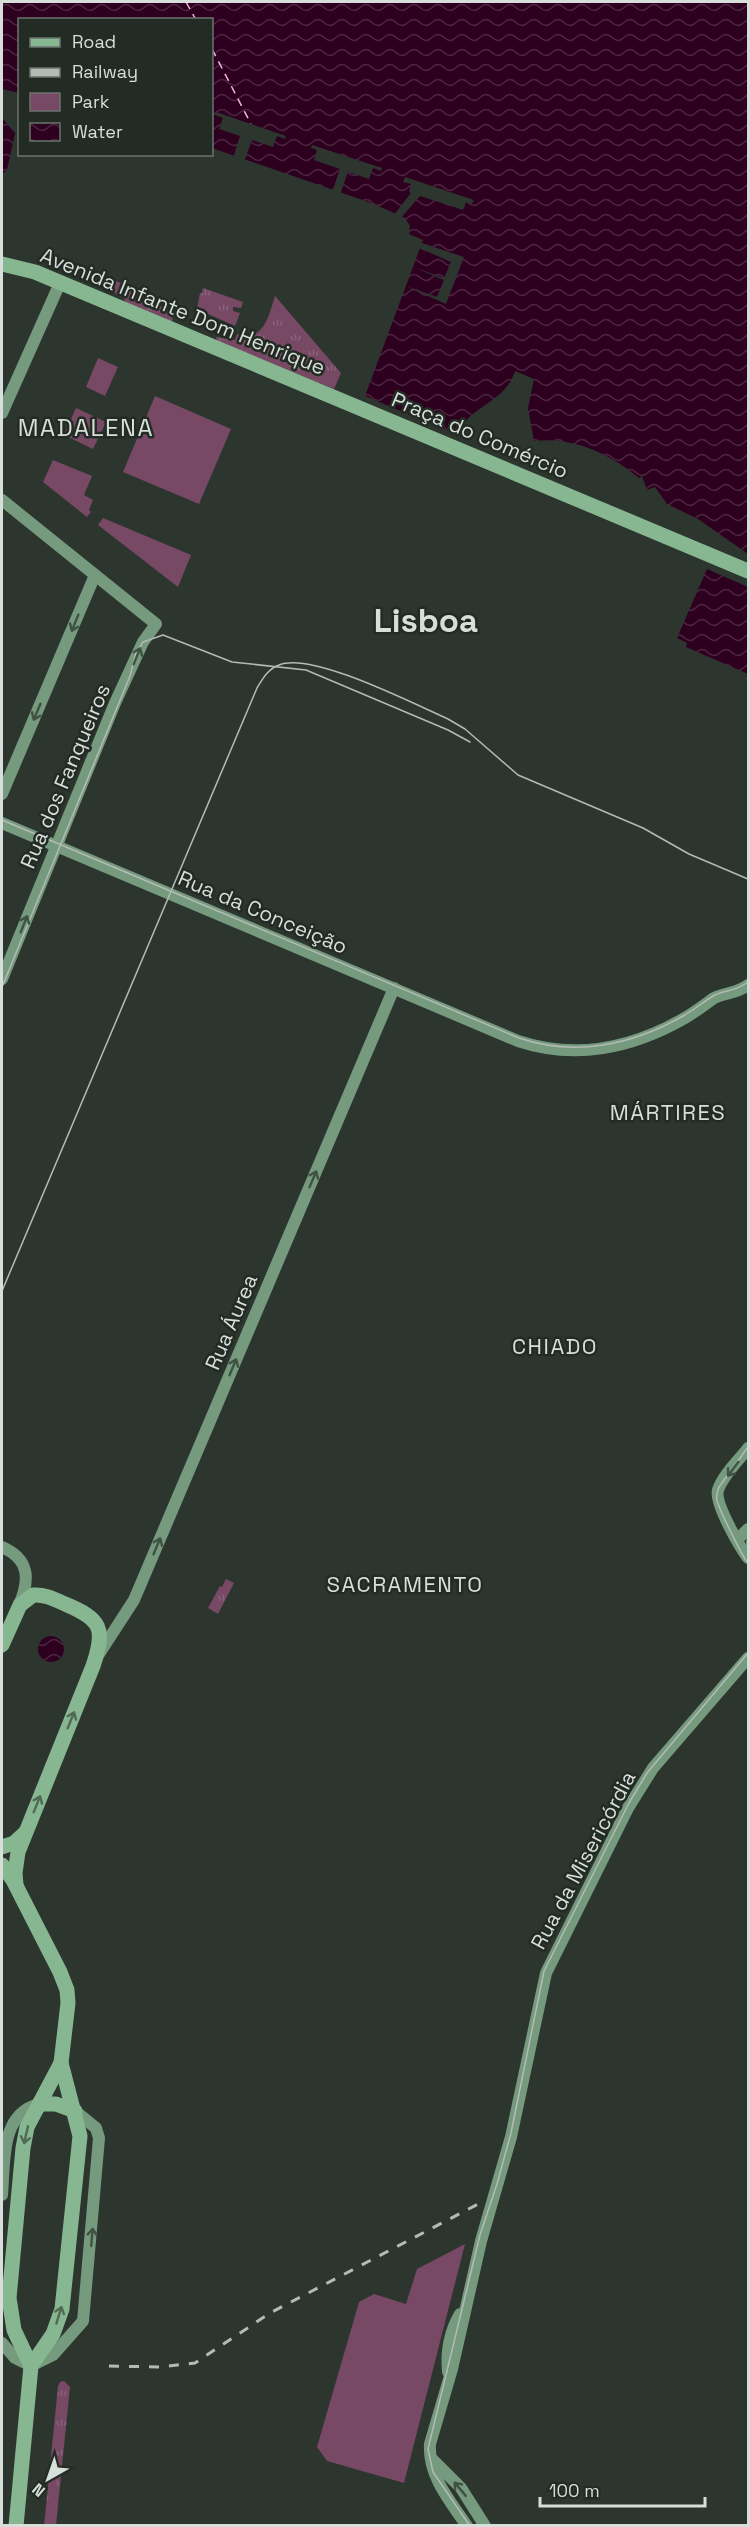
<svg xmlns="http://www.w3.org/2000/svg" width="750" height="2527" font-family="'Space Grotesk',sans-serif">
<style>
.grass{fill:url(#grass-tufts)}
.green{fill:#774965}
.water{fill:url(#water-waves)}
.pier{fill:#2d352f}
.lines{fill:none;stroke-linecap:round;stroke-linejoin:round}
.ferry{stroke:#f8b4dc;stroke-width:1.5;stroke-dasharray:8 6;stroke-linecap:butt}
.secondary{stroke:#759a7d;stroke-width:12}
.primary{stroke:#87b791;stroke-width:15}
.tram{stroke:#b4bbb6;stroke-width:1.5}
.rail{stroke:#b4bbb6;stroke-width:3;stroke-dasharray:10 10;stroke-linecap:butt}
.oneway{stroke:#405244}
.oneway2{stroke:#506a56}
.labels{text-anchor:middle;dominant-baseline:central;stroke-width:5;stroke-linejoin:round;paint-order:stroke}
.street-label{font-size:21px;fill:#d8ded9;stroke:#232b25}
.neighbourhood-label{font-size:22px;letter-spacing:1.5px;fill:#d8ded9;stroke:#232b25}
.quarter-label{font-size:24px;letter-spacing:1.5px;fill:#d8ded9;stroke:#232b25}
.town-label{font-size:33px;font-weight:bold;fill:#d8ded9;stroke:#232b25}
</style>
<defs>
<pattern id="grass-tufts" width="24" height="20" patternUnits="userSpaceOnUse" patternTransform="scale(1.5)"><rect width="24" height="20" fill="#774965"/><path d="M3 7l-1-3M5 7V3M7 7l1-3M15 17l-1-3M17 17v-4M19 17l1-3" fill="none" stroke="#8a637a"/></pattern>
<pattern id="water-waves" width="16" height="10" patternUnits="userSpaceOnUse" patternTransform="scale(1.5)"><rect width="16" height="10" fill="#2e0020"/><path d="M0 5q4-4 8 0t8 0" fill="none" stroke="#4c2540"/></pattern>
</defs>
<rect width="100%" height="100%" fill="#2d352f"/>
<!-- grass -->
<g class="grass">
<path d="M111 279 152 296 160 306 174 311 172 322 125 302 124 298 117 295 109 285Z"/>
<path d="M203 288 243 302 241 308 233 307V311L240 313 235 326 197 309 200 293H202Z"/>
<path d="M275 296 341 373 334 389 217 341 216 337 235 340 237 334C264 343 269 315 275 296Z"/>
<path d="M226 1579 234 1583 218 1614 208 1608 220 1586 222 1587Z"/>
<path d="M64 2381 70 2387 56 2525 44 2526 58 2386 60 2382Z"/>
</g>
<!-- green -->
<g class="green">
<path d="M98 358 118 367 105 396 86 387Z"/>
<path d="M155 396 231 429 199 504 123 472Z"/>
<path d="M76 408 106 422 93 449 64 435Z"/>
<path d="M53 460 92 476 84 495 93 500 89 510 91 512 87 517 43 482Z"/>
<path d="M103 518 191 555 178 587 98 525Z"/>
<path d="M465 2244 404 2483 327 2461 317 2447 359 2302 374 2294 406 2304 417 2269Z"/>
</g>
<!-- water -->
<g class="water">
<path d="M2 2H748V554L698 519 667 504 655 487 647 490 642 476 639 478C611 454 572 436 534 441L528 408 534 379 515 371C504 405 469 404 458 435L365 396 423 240 409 234 410 226 405 218 374 204 212 148V20H20L19 93 2 89Z"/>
<path d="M2 118 15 133 7 170 2 174Z"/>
<path d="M707 569 748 587V674L686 647 687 643 677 638Z"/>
<circle cx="51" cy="1649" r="13"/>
</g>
<!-- pier -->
<g class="pier">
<path d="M216 112 286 136 285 139 277 136 273 147 252 140 244 162 233 158 240 136 219 129 223 118 215 115Z"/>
<path d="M312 145 382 168 381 171 373 168 369 179 348 172 340 195 332 192 340 169 314 160 317 150 311 148Z"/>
<path d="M405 177 474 200 472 204 466 202 463 210 420 196 400 219 393 216 411 193 409 192 411 184 403 182Z"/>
<path d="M419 242 464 257 446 304 406 286 437 297 444 280 413 267 444 278 451 262 417 247Z"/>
</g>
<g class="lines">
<!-- ferry -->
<g class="ferry">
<path d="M186 2 196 20"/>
<path d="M212 49 251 124"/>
</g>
<!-- secondary -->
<g class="secondary">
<path d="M2 413 60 283"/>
<path d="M2 500 156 624 143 642 115 703 2 979"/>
<path d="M2 794 95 575"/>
<path d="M2 823 518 1041C575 1060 632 1048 683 1019 694 1013 704 1005 714 998 726 992 736 994 748 985"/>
<path d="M748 1448C739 1460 723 1475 718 1490 714 1503 740 1547 748 1558"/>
<path d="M737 1540 748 1529"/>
<path d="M2 1547C30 1559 30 1580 19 1605"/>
<path d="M99 1654 134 1600 394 988"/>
<path d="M2 2195C5 2161 0 2114 39 2104"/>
<path d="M2 2343 15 2358 31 2366 53 2355 83 2321 99 2138 96 2128 75 2111"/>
<path d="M448 2372C446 2351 450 2331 460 2314"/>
<path d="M432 2459 461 2488 485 2526"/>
<path d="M467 2526C450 2501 428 2476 430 2444L452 2369 481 2241 511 2137 546 1973 628 1808 653 1768 748 1658"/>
</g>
<!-- primary -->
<g class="primary">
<path d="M2 264 35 272 748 571"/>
<path d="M2 1645 20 1605 33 1595C44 1594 54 1599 65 1604 101 1619 106 1628 93 1666L18 1852 15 1873 16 1885"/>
<path d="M2 1847 14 1843 25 1833"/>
<path d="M2 1865 13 1880 60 1972 67 1990 68 2003 61 2063 80 2136 62 2309 53 2334 31 2366 16 2526"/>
<path d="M39 2104H56L75 2111"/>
<path d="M31 2366 14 2330 9 2298 23 2148 27 2127 61 2063"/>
</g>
<!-- tram -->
<g class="tram">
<path d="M2 820 519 1038C575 1057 632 1045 683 1016 694 1010 704 1001 715 995 727 989 735 992 748 982"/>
<path d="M2 987 130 676 136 653 143 642 163 635 232 662 306 670 448 730 470 742"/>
<path d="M2 1291 257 688C263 678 268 669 279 665 311 651 414 704 448 719L465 729 518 775 643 828 689 854 748 879"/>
<path d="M748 1447 719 1487C717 1492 716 1496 717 1501 720 1511 742 1556 748 1563"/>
<path d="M748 1536 747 1542 748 1552"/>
<path d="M470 2526 433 2472 428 2449 480 2235 497 2184 511 2133 544 1971 629 1803 647 1773 748 1653"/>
</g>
<!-- rail -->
<path class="rail" d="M109 2366 160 2367 195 2363 270 2313 482 2202"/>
</g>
<!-- one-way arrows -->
<defs><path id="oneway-shaft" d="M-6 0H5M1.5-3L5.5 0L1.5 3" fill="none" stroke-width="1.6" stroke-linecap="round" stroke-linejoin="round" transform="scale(1.5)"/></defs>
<g class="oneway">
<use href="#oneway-shaft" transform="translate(75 623) rotate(112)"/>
<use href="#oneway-shaft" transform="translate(137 656) rotate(-68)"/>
<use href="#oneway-shaft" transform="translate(37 712) rotate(113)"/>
<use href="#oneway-shaft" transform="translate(24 924) rotate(-68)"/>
<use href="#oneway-shaft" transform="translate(313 1179) rotate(-67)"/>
<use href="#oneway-shaft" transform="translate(233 1367) rotate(-67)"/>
<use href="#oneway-shaft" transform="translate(733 1469) rotate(127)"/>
<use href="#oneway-shaft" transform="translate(157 1546) rotate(-67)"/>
<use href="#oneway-shaft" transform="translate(92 2237) rotate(-85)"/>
<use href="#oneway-shaft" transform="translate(460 2489) rotate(-130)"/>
</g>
<g class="oneway2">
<use href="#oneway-shaft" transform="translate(71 1720) rotate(-68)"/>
<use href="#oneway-shaft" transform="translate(37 1804) rotate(-68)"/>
<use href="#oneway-shaft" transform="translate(26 2135) rotate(103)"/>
<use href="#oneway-shaft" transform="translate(59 2315) rotate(-73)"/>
</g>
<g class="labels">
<!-- street labels -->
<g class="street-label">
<text transform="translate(183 311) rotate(22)">Avenida Infante Dom Henrique</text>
<text transform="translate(480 435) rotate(23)">Praça do Comércio</text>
<text transform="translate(65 776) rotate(-67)">Rua dos Fanqueiros</text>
<text transform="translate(263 912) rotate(23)">Rua da Conceição</text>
<text transform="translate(231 1322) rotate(-67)">Rua Áurea</text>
<text transform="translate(583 1860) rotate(-62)">Rua da Misericórdia</text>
</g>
<!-- neighbourhood labels -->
<g class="neighbourhood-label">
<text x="668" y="1112">MÁRTIRES</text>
<text x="555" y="1346">CHIADO</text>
<text x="405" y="1584">SACRAMENTO</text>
</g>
<!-- quarter labels -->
<g class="quarter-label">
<text x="86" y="427">MADALENA</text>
</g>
<!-- town labels -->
<g class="town-label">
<text x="426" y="621">Lisboa</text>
</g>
</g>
<!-- border -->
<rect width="750" height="2527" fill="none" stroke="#d8ded9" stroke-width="6"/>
<!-- legend -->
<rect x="18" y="18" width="195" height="138" fill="#232b25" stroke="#6b736d" stroke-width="1.5"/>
<rect x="30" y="38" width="30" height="9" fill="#87b791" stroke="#6b736d" stroke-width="1.5"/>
<text x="72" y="48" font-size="18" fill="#d8ded9">Road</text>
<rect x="30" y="68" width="30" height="9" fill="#b4bbb6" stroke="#6b736d" stroke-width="1.5"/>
<text x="72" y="78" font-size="18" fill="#d8ded9">Railway</text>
<rect x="30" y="93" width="30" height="18" fill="#774965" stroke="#6b736d" stroke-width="1.5"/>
<text x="72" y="108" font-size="18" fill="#d8ded9">Park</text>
<rect x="30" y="123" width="30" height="18" fill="url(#water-waves)" stroke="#6b736d" stroke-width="1.5"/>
<text x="72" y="138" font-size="18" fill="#d8ded9">Water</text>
<!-- north arrow -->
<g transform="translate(48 2479) rotate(220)" stroke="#232b25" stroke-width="4.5" paint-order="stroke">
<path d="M0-4.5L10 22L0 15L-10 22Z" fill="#d8ded9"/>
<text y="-9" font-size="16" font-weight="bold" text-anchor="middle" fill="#d8ded9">N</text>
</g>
<!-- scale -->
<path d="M540 2497v9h165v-9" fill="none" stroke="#d8ded9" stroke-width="3"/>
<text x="549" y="2497" font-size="18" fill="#d8ded9" stroke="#232b25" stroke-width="4.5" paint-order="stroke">100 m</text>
</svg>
